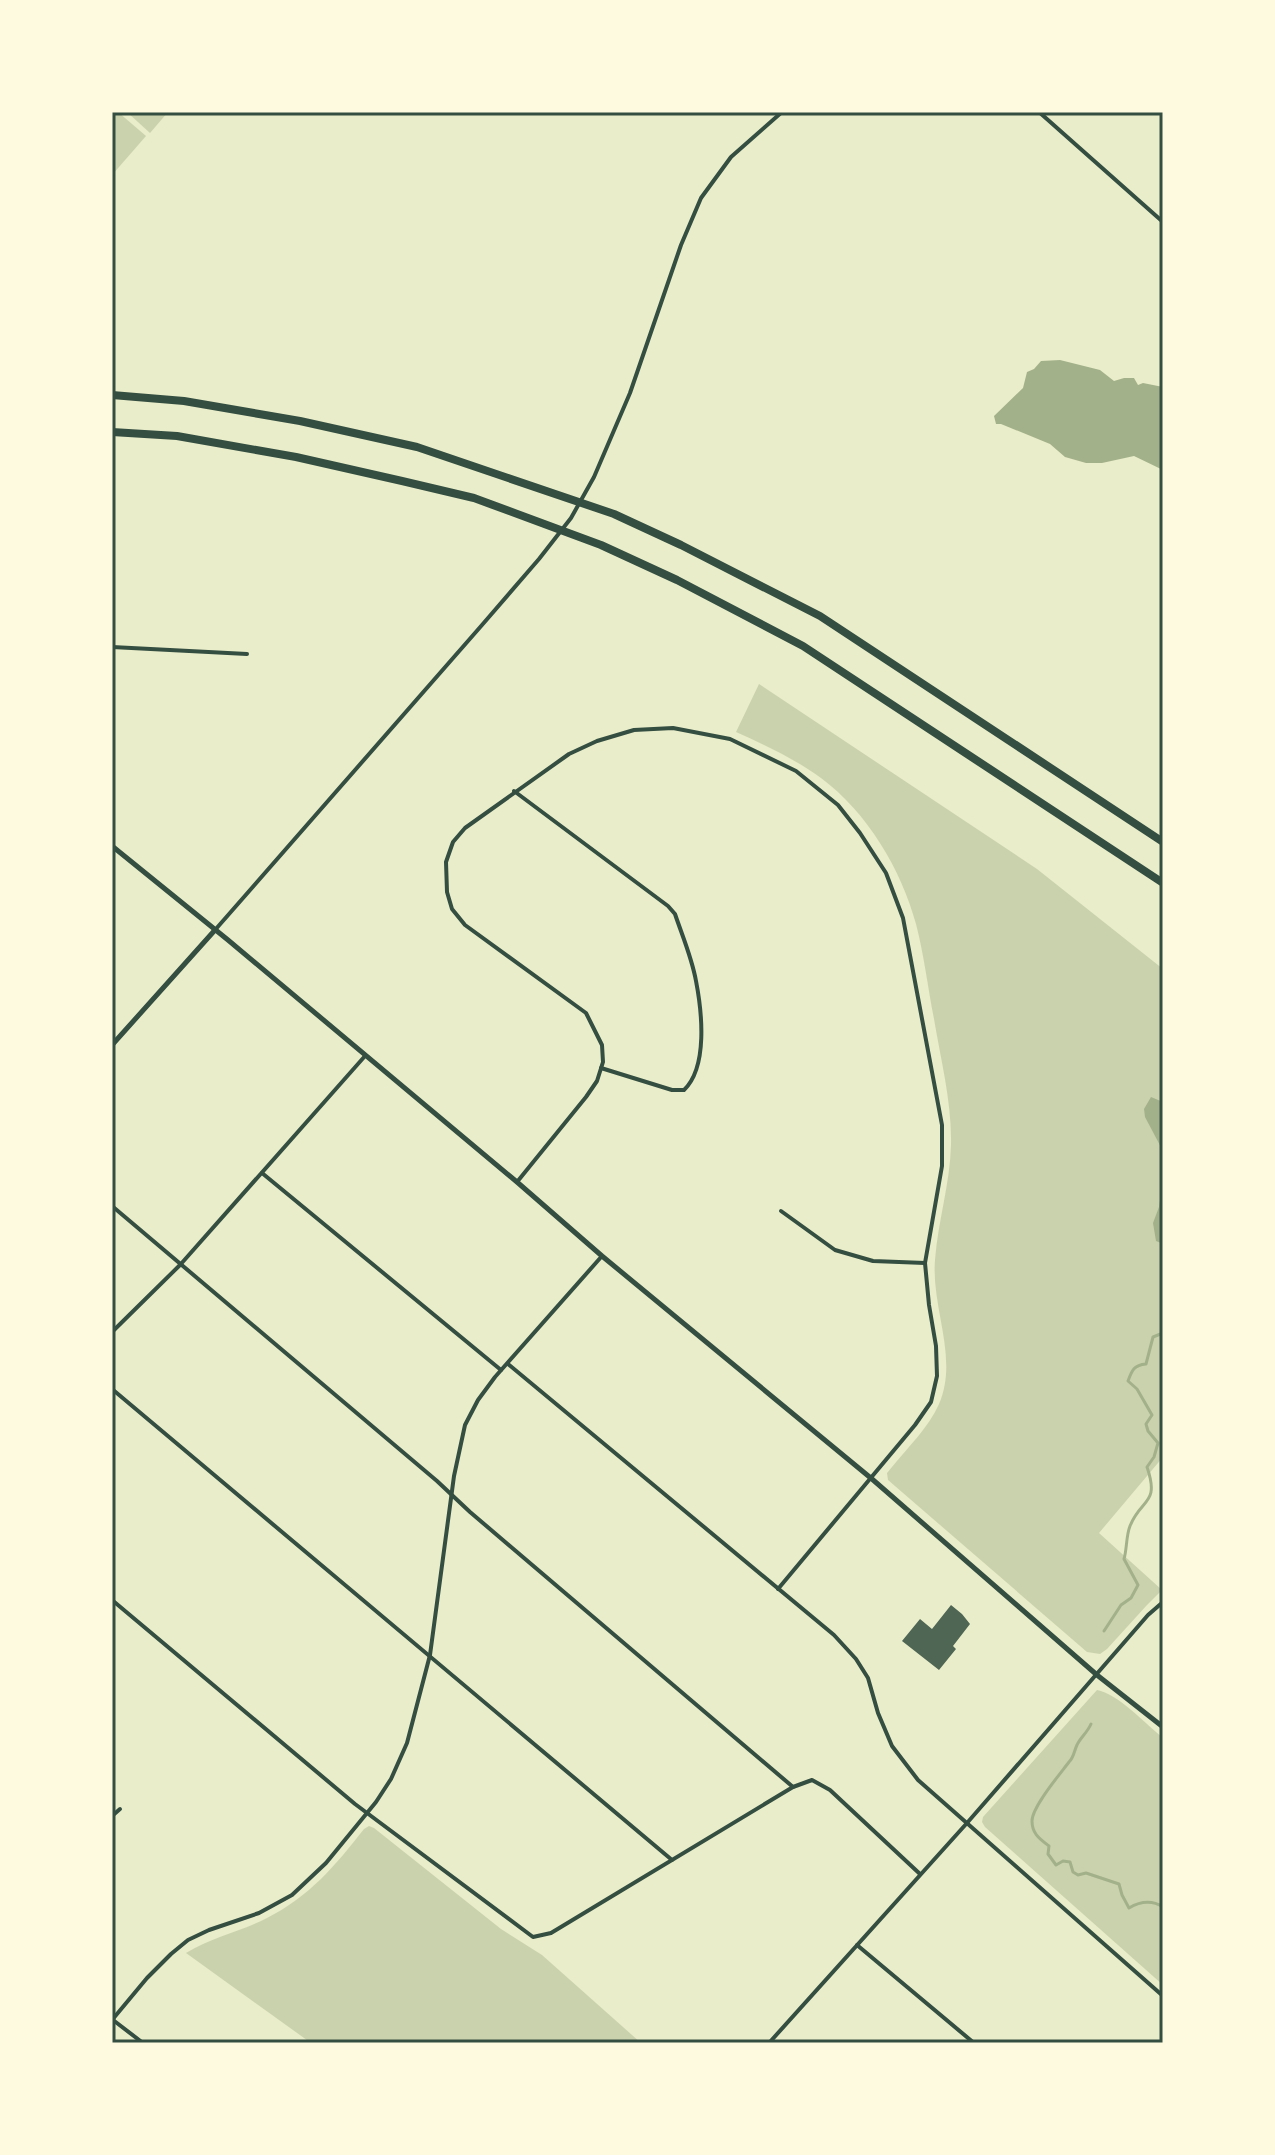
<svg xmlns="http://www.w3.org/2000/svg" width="1275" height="2155" font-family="Raleway,sans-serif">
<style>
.green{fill:#cad2ad}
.water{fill:#a3b18a}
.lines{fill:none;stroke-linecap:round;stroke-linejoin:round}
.stream{stroke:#a3b18a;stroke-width:3}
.building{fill:#4f6655}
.minor{stroke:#344e41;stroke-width:4}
.tertiary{stroke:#344e41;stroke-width:5}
.motorway{stroke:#344e41;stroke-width:8}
.neatline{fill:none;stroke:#344e41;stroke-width:3}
</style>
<rect width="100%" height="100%" fill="#e9edc9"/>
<!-- green -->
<g class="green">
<path d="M112 112H118L146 136 112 175Z"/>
<path d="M127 112H168L150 133Z"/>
<path d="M759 684 1037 869 1163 969V1457L1099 1533 1162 1590 1147 1605 1107 1649 1100 1654 1087 1652 888 1480 887 1473 892 1467C908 1447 929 1427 939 1404 959 1358 931 1308 935 1260 938 1221 950 1184 951 1145 952 1103 941 1061 934 1019 928 988 924 955 916 924 901 869 867 812 821 778 795 759 765 745 736 732Z"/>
<path d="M1097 1690C1117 1693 1147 1725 1163 1738V1985L985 1827 982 1822 983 1817Z"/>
<path d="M369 1826 374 1828 501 1929 542 1955 641 2043H311L186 1953C212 1937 240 1932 267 1918 310 1896 335 1866 364 1829Z"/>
</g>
<!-- water -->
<g class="water">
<path d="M1060 360 1100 370 1114 381 1124 378H1134L1138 385 1143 383 1163 387V470L1134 456 1102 463H1086L1065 457 1050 444 1001 424H996L994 416 1023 388 1027 372 1034 369 1041 361Z"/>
<path d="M1151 1097 1163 1102V1151L1145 1117 1144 1109Z"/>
<path d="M1163 1180V1244L1156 1241 1153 1223 1159 1207Z"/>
</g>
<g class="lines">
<!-- stream -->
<g class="stream">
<path d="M1163 1277V1295"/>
<path d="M1104 1631 1121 1605 1131 1598 1138 1585 1124 1559C1127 1549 1126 1536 1130 1526 1141 1498 1160 1505 1147 1467L1154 1457 1158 1443 1148 1431 1146 1424 1152 1415 1137 1389 1128 1381C1132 1370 1134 1365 1146 1364L1153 1337 1163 1333"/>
<path d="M1091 1724C1087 1733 1080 1738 1077 1745 1074 1751 1074 1757 1069 1762 1060 1774 1032 1807 1032 1821 1032 1834 1040 1839 1049 1846L1048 1854 1056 1865 1063 1861 1070 1862 1073 1872 1078 1875 1086 1873 1119 1884 1122 1895 1129 1908C1141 1901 1152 1900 1163 1907"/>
</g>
</g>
<!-- building -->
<path class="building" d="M951 1605 962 1614 970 1624 953 1646 956 1649 939 1670 902 1641 920 1619 932 1629Z"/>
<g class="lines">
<!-- minor -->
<g class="minor">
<path d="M1039 112 1163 222"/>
<path d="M112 647 247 654"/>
<path d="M514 791 668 906 675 914C682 935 692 958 696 981 702 1012 708 1067 684 1090H672L601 1068"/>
<path d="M215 930 482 625 539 559 571 518 594 477 630 393 681 245 701 198 731 157 782 112"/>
<path d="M262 1173 501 1370"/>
<path d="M517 1182 586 1097 597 1081 603 1062 602 1045 586 1013 465 925 452 909 447 892 446 862 453 842 465 828 569 754 597 741 634 730 673 728 730 739 796 771 838 805 860 833 886 873 903 918 942 1125V1166L925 1263 929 1305 936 1346 937 1376 931 1402 915 1425 778 1589"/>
<path d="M112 1206 437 1481 470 1512 793 1787"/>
<path d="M781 1211 835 1250 873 1261 925 1263"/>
<path d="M112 1332 180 1265 365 1056"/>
<path d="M508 1364 834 1635 856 1659 868 1678 878 1713 892 1746 918 1780 1163 1996"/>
<path d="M112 1389 672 1860"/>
<path d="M112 1600 355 1804 533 1937 551 1933 793 1787 812 1780 830 1790 920 1874"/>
<path d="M112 1816 120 1809"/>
<path d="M857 1945 974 2043"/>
<path d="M112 2020 147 1978 171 1954 188 1940 209 1930 259 1913 292 1895 326 1863 376 1802 391 1779 407 1743 430 1655 454 1476 465 1425 478 1400 495 1377 602 1256"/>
<path d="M113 2020 143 2043"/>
<path d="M769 2043 967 1823 1148 1615 1163 1602"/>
</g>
<!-- tertiary -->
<g class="tertiary">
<path d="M112 846 228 940 517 1182 602 1256 872 1479 1097 1675 1163 1727"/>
<path d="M112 1045 215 930"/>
</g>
<!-- motorway -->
<g class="motorway">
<path d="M112 395 184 401 300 421 417 447 614 514 681 545 820 616 1163 842"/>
<path d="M112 432 177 436 296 457 402 481 474 498 601 545 677 580 803 646 1163 883"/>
</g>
</g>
<!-- border -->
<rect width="1275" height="2155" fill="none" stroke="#fefae0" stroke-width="228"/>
<rect x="114" y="114" width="1047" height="1927" class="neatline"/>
</svg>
